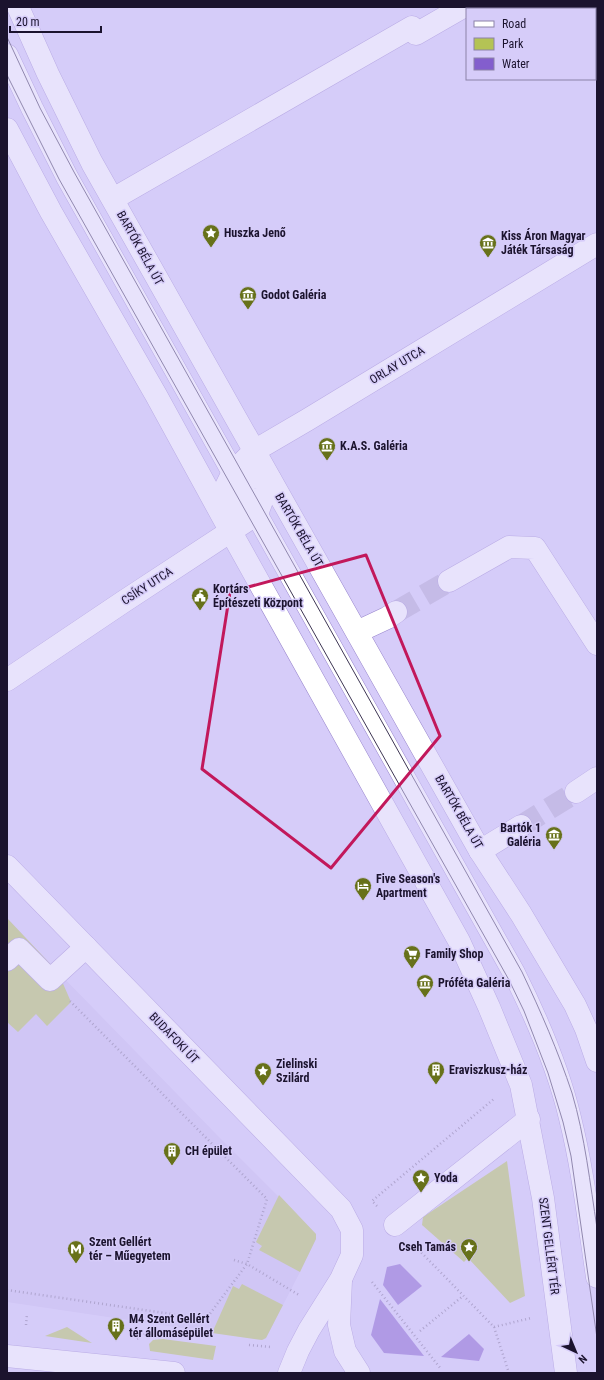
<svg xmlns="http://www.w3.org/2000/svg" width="604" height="1380" font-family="'Roboto Condensed',sans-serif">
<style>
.built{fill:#c9beef}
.green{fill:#b4c355}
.water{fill:#835ecd}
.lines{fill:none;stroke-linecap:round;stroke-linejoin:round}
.minor-tunnel{stroke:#b1a7d0;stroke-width:22;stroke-dasharray:22 11;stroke-linecap:butt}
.minor-casing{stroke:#9986cd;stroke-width:23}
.major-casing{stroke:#9986cd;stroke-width:23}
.path{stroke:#80769b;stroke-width:2.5;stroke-dasharray:1 3;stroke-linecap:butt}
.minor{stroke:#fff;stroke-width:22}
.major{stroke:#fff;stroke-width:22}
.tram{stroke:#3e3654;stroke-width:1}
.marked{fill:none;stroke:#c2185b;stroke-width:3;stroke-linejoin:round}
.labels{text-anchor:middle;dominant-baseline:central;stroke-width:3;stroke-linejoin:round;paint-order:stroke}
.poi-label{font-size:12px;font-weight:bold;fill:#1b132e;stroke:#d6ccf9;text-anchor:start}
.street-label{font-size:12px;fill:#1b132e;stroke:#d6ccf9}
</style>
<rect width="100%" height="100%" fill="#d6ccf9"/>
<!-- built -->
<path class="built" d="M7 918 58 972 217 1135 316 1234V1239L300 1272 266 1338 262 1340 7 1302Z"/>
<!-- green -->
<g class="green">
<path d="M7 918 58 972 71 1002 47 1026 36 1014 18 1032 7 1022Z"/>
<path d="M507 1161 525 1296 510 1303 468 1258 464 1262 422 1225 423 1217Z"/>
<path d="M279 1195 316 1234V1239L300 1272 259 1250 262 1246 256 1242Z"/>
<path d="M242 1284 283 1305 266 1338 262 1340 212 1333 233 1286 239 1289Z"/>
<path d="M67 1327 92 1343 45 1336Z"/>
<path d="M163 1339 216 1346 213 1360 150 1351 149 1344 153 1340Z"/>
</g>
<!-- water -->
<g class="water">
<path d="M400 1264 422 1286 398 1305 383 1285 387 1267Z"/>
<path d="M380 1299 424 1356 384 1353 371 1335Z"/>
<path d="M469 1334 484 1349 479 1361 441 1357Z"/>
</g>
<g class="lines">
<!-- minor-tunnel -->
<g class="minor-tunnel">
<path d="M396 612 449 581"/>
<path d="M521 826 576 792"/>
</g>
<!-- minor casing -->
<g class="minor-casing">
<g id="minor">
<path d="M7 55 32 108 67 177 514 973C537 1019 558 1067 570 1118 583 1170 589 1224 597 1277"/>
<path d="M113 199 412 27 416 34 463 7"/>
<path d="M217 505 233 472 254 451 307 420 597 244"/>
<path d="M231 532 236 476"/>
<path d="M449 581 509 547 535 548 597 644"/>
<path d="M357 632 387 618 396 612"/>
<path d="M7 680 123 602 257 514 270 479 236 476"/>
<path d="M576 792 597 778"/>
<path d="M480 851 521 826"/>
<path d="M7 866 341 1209 352 1230V1255L341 1279 309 1330 298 1351 289 1373"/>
<path d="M7 960 19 949 50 980 86 947"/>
<path d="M395 1225 529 1119"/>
<path d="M341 1280 339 1325 345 1351 359 1373"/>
<path d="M7 1356 174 1373"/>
</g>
</g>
<!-- major casing -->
<g class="major-casing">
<g id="major">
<path d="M18 7 48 74 92 163 480 851 521 914 575 1005 586 1029 597 1061"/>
<path d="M7 129 51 212 156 395 231 532 459 941 489 1007 521 1085 543 1198 566 1373"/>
</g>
</g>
<!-- path -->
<g class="path">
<path d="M377 1206 372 1201 495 1098"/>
<path d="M413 1244 494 1327 509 1373"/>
<path d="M234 1260 247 1264 299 1295"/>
<path d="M372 1282 441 1369"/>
<path d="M7 1290 206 1319 247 1264 267 1199 69 1000"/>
<path d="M26 1325 27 1314"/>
<path d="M494 1327 531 1318"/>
<path d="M420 1331 463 1296"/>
<path d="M137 1339 150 1331"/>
<path d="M249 1345 271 1347"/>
</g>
<!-- minor -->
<use href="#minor" class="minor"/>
<!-- major -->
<use href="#major" class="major"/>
<!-- tram -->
<g class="tram">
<path d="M7 37 40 108 74 172 522 972C541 1012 558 1051 572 1093 585 1137 590 1183 597 1228"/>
<path d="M7 75 59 179 509 980 524 1011 548 1073 563 1122 571 1156 597 1338"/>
</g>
</g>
<!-- marked area -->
<path d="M0 0H604V1380H0ZM366 555 440 736 331 868 202 769 230 592Z" fill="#d6ccf9" fill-opacity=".55" fill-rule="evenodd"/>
<path class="marked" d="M366 555 440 736 331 868 202 769 230 592Z"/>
<!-- icons -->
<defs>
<g id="sight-pin" transform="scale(0.9)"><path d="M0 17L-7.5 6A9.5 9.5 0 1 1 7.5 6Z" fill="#67711a" stroke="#d6ccf9"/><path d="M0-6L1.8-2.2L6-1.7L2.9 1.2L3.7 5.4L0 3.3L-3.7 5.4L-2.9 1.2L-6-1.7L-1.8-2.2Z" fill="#fff"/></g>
<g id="museum-pin" transform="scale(0.9)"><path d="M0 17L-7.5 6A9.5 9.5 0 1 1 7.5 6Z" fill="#67711a" stroke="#d6ccf9"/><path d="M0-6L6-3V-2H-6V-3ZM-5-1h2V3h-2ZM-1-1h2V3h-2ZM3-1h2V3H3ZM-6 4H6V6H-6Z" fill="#fff"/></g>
<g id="civic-pin" transform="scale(0.9)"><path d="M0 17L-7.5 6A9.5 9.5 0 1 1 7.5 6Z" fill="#67711a" stroke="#d6ccf9"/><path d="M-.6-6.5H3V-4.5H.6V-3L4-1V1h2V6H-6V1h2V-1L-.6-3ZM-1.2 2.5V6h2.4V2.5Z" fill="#fff"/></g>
<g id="hotel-pin" transform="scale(0.9)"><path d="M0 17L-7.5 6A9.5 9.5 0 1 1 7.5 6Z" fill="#67711a" stroke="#d6ccf9"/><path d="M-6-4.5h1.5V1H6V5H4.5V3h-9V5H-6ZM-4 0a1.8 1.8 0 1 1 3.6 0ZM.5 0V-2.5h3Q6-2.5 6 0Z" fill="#fff"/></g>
<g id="supermarket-pin" transform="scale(0.9)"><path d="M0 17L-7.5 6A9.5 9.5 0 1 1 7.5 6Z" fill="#67711a" stroke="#d6ccf9"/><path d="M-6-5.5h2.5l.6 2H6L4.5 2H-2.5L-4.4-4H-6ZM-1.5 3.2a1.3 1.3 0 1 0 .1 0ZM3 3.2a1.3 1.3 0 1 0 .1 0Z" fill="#fff"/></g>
<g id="building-pin" transform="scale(0.9)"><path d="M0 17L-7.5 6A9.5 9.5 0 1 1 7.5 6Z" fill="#67711a" stroke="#d6ccf9"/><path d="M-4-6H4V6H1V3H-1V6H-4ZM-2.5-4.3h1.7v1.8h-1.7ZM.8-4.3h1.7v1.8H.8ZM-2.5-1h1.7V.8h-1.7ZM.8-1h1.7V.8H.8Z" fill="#fff"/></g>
<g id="metro-pin" transform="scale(0.9)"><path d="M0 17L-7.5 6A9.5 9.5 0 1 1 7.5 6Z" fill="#67711a" stroke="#d6ccf9"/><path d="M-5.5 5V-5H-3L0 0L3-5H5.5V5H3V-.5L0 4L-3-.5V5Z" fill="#fff"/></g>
</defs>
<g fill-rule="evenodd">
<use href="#sight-pin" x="211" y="233"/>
<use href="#museum-pin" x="488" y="243"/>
<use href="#museum-pin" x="248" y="295"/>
<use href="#museum-pin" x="327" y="446"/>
<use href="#civic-pin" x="200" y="596"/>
<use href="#museum-pin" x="554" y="835"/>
<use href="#hotel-pin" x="363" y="886"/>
<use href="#supermarket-pin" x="412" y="954"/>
<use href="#museum-pin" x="425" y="983"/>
<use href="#building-pin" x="436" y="1070"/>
<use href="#sight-pin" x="263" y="1071"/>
<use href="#building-pin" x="172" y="1151"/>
<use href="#sight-pin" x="421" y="1178"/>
<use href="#sight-pin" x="469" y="1247"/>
<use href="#metro-pin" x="76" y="1249"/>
<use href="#building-pin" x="116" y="1326"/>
</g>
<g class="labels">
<!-- poi labels -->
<g class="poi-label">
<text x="224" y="233">Huszka Jenő</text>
<text x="501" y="236">Kiss Áron Magyar<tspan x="501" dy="14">Játék Társaság</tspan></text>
<text x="261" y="295">Godot Galéria</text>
<text x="340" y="446">K.A.S. Galéria</text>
<text x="213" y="589">Kortárs<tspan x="213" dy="14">Építészeti Központ</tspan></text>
<text x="541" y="828" text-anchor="end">Bartók 1<tspan x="541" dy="14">Galéria</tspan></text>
<text x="376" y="879">Five Season's<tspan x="376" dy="14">Apartment</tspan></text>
<text x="425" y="954">Family Shop</text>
<text x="438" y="983">Próféta Galéria</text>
<text x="276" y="1064">Zielinski<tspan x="276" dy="14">Szilárd</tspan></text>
<text x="449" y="1070">Eraviszkusz-ház</text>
<text x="185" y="1151">CH épület</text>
<text x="434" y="1178">Yoda</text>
<text x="89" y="1242">Szent Gellért<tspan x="89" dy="14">tér – Műegyetem</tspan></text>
<text x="456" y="1247" text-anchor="end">Cseh Tamás</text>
<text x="129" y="1319">M4 Szent Gellért<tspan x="129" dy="14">tér állomásépület</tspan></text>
</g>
<!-- street labels -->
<g class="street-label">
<text transform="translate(140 248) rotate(61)">BARTÓK BÉLA ÚT</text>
<text transform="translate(397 365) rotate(-31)">ORLAY UTCA</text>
<text transform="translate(299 530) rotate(60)">BARTÓK BÉLA ÚT</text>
<text transform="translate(147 586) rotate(-33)">CSÍKY UTCA</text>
<text transform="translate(459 812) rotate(60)">BARTÓK BÉLA ÚT</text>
<text transform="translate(174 1038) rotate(46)">BUDAFOKI ÚT</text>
<text transform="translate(549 1246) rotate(83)">SZENT GELLÉRT TÉR</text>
</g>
</g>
<!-- border -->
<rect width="604" height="1380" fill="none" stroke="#1b132e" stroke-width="16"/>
<!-- legend -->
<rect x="466" y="8" width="130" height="72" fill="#d6ccf9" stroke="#8b82a8"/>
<rect x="474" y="21" width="20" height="6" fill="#ffffff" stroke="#8b82a8"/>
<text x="502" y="28" font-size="12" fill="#1b132e">Road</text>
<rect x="474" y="38" width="20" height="12" fill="#b4c355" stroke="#8b82a8"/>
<text x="502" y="48" font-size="12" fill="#1b132e">Park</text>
<rect x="474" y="58" width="20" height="12" fill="#835ecd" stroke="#8b82a8"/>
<text x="502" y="68" font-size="12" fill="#1b132e">Water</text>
<!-- north arrow -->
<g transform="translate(576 1352) rotate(136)" stroke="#d6ccf9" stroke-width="3" paint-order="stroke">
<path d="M0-3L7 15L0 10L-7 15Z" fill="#1b132e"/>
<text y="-6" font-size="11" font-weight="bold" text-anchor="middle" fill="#1b132e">N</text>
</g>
<!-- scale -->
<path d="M10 26v6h91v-6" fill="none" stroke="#1b132e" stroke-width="2"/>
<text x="16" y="26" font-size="12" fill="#1b132e" stroke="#d6ccf9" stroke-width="3" paint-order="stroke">20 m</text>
</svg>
